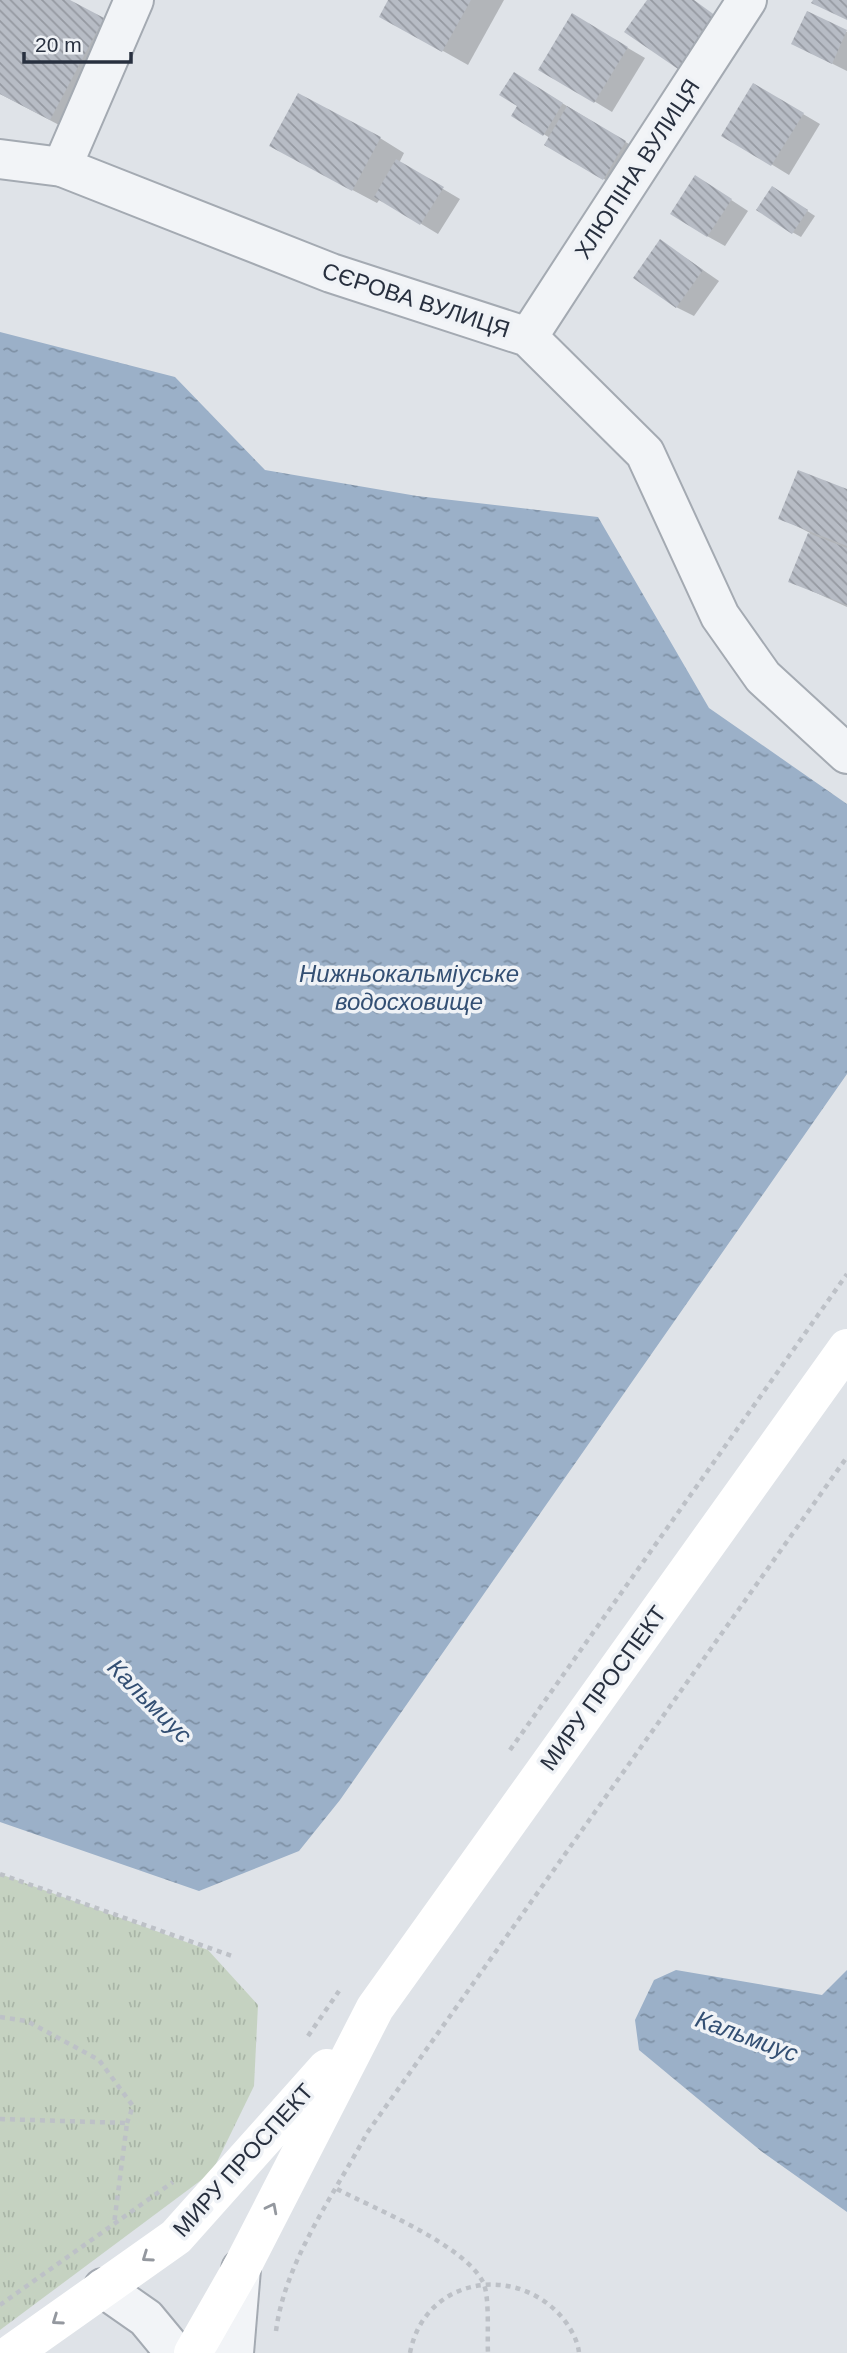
<svg xmlns="http://www.w3.org/2000/svg" width="847" height="2353" font-family="Helvetica,sans-serif">
<style>
.grass{fill:url(#grass-tufts)}
.water{fill:url(#water-ripples)}
.shadow{fill:#0003}
.building{fill:url(#building-back-hatch)}
.lines{fill:none;stroke-linecap:round;stroke-linejoin:round}
.minor-casing{stroke:#a4aab2;stroke-width:42}
.tertiary-casing{stroke:#a4aab2;stroke-width:42}
.path{stroke:#bdc1c7;stroke-width:4.5;stroke-dasharray:5 5;stroke-linecap:butt}
.minor{stroke:#f2f4f7;stroke-width:38}
.tertiary{stroke:#f2f4f7;stroke-width:38}
.secondary{stroke:#fff;stroke-width:38}
.oneway{stroke:#94989f}
.labels{text-anchor:middle;dominant-baseline:central;stroke-width:7;stroke-linejoin:round;paint-order:stroke}
.street-label{font-size:23px;fill:#28303f;stroke:#eff2f6}
.water-label{font-size:24px;font-style:italic;fill:#334f73;stroke:#eff2f6}
</style>
<defs>
<pattern id="grass-tufts" width="24" height="20" patternUnits="userSpaceOnUse" patternTransform="scale(1.75)"><rect width="24" height="20" fill="#c5d2c1"/><path d="M3 7l-1-3M5 7V3M7 7l1-3M15 17l-1-3M17 17v-4M19 17l1-3" fill="none" stroke="#a9b5a7"/></pattern>
<pattern id="water-ripples" width="26" height="14" patternUnits="userSpaceOnUse" patternTransform="scale(1.75)"><rect width="26" height="14" fill="#9bb0c8"/><path d="M2 4q2-2 4 0t4 0M15 11q2-2 4 0t4 0" fill="none" stroke="#7e90a4"/></pattern>
<pattern id="building-back-hatch" width="6" height="6" patternUnits="userSpaceOnUse" patternTransform="scale(1.75)"><rect width="6" height="6" fill="#b7bcc5"/><path d="M-1 5l2 2M0 0l6 6M5-1l2 2" fill="none" stroke="#9599a1"/></pattern>
</defs>
<rect width="100%" height="100%" fill="#dfe3e8"/>
<!-- grass -->
<path class="grass" d="M0 1874 208 1950 258 2005 254 2086 212 2172 0 2330Z"/>
<!-- water -->
<g class="water">
<path d="M0 332 175 377 265 470 417 496 598 517 709 708 847 804V1074L340 1800 299 1851 199 1891 0 1822Z"/>
<path d="M676 1970 822 1995 847 1970V2212L761 2151 639 2050 635 2020 654 1980Z"/>
</g>
<!-- shadow -->
<g class="shadow">
<path d="M0 0H66L134 37 82 137 0 94Z"/>
<path d="M390 0H504L468 65 381 16Z"/>
<path d="M808 13 847 32V71L793 44Z"/>
<path d="M573 16 645 58 612 112 541 69Z"/>
<path d="M531 84 642 152 621 189 546 145 550 138 514 116Z"/>
<path d="M754 85 820 124 789 175 724 135Z"/>
<path d="M380 138 404 153 399 163 460 199 438 234 380 199 377 203 296 160Z"/>
<path d="M713 188 748 211 725 246 707 236Z"/>
<path d="M780 193 815 216 801 237 792 232Z"/>
<path d="M677 252 719 281 694 316 676 307Z"/>
<path d="M847 491V607L790 581 810 533 781 518Z"/>
</g>
<!-- building -->
<g class="building">
<path d="M0 0H70L104 18 50 120 0 94Z"/>
<path d="M388 0H471L442 52 379 17Z"/>
<path d="M647 0H694L716 16 678 69 624 32Z"/>
<path d="M813 0H847V20L811 3Z"/>
<path d="M807 11 847 30 832 64 791 44Z"/>
<path d="M572 13 628 47 594 103 538 70Z"/>
<path d="M514 72 563 103 543 136 511 116 517 106 499 95Z"/>
<path d="M753 83 804 113 771 166 721 136Z"/>
<path d="M298 93 381 137 352 191 269 146Z"/>
<path d="M567 106 626 141 603 180 544 145Z"/>
<path d="M396 159 444 187 420 225 374 197Z"/>
<path d="M695 175 732 199 707 237 670 214Z"/>
<path d="M772 186 808 210 792 234 756 210Z"/>
<path d="M660 239 703 270 676 308 633 278Z"/>
<path d="M798 470 847 489V546L778 519Z"/>
<path d="M808 533 847 548V605L788 582Z"/>
</g>
<g class="lines">
<!-- minor casing -->
<g class="minor-casing">
<g id="minor">
<path d="M0 159 62 167 331 273 528 337 645 453 720 616 763 677 847 754"/>
<path d="M62 167 134 0"/>
<path d="M528 337 747 0"/>
</g>
</g>
<!-- tertiary casing -->
<g class="tertiary-casing">
<g id="tertiary">
<path d="M103 2288 146 2318 175 2353"/>
<path d="M234 2353 241 2269"/>
</g>
</g>
<!-- path -->
<g class="path">
<path d="M510 1750 847 1274"/>
<path d="M0 1874 232 1956"/>
<path d="M0 2017 27 2021 99 2060 133 2106 127 2123"/>
<path d="M308 2036 339 1991"/>
<path d="M0 2119 127 2123 114 2224"/>
<path d="M337 2189C375 2209 463 2244 483 2282 490 2296 487 2336 488 2353"/>
<path d="M0 2305 173 2182"/>
<path d="M276 2331C285 2261 334 2195 367 2133L847 1457"/>
<path d="M410 2353C424 2279 512 2263 560 2315 569 2325 578 2340 579 2353"/>
</g>
<!-- minor -->
<use href="#minor" class="minor"/>
<!-- tertiary -->
<use href="#tertiary" class="tertiary"/>
<!-- secondary -->
<g class="secondary">
<path d="M12 2353 176 2237 327 2068"/>
<path d="M193 2353 241 2269 375 2008 847 1348"/>
</g>
</g>
<!-- one-way arrows -->
<defs><path id="oneway-chevron" d="M-2-3.5L2.5 0L-2 3.5" fill="none" stroke-width="1.6" stroke-linecap="round" stroke-linejoin="round" transform="scale(1.75)"/></defs>
<g class="oneway">
<use href="#oneway-chevron" transform="translate(272 2208) rotate(-63)"/>
<use href="#oneway-chevron" transform="translate(147 2257) rotate(145)"/>
<use href="#oneway-chevron" transform="translate(57 2320) rotate(145)"/>
</g>
<g class="labels">
<!-- street labels -->
<g class="street-label">
<text transform="translate(637 169) rotate(-57)">ХЛЮПІНА ВУЛИЦЯ</text>
<text transform="translate(416 300) rotate(18)">СЄРОВА ВУЛИЦЯ</text>
<text transform="translate(603 1688) rotate(-54)">МИРУ ПРОСПЕКТ</text>
<text transform="translate(243 2160) rotate(-48)">МИРУ ПРОСПЕКТ</text>
</g>
<!-- water labels -->
<g class="water-label">
<text x="409" y="973">Нижньокальміуське<tspan x="409" dy="28">водосховище</tspan></text>
<text transform="translate(150 1701) rotate(45)">Кальмиус</text>
<text transform="translate(747 2036) rotate(20)">Кальмиус</text>
</g>
</g>
<!-- scale -->
<path d="M24 52v10h107v-10" fill="none" stroke="#28303f" stroke-width="3.5"/>
<text x="35" y="52" font-size="21" fill="#28303f" stroke="#eff2f6" stroke-width="5" paint-order="stroke">20 m</text>
</svg>
